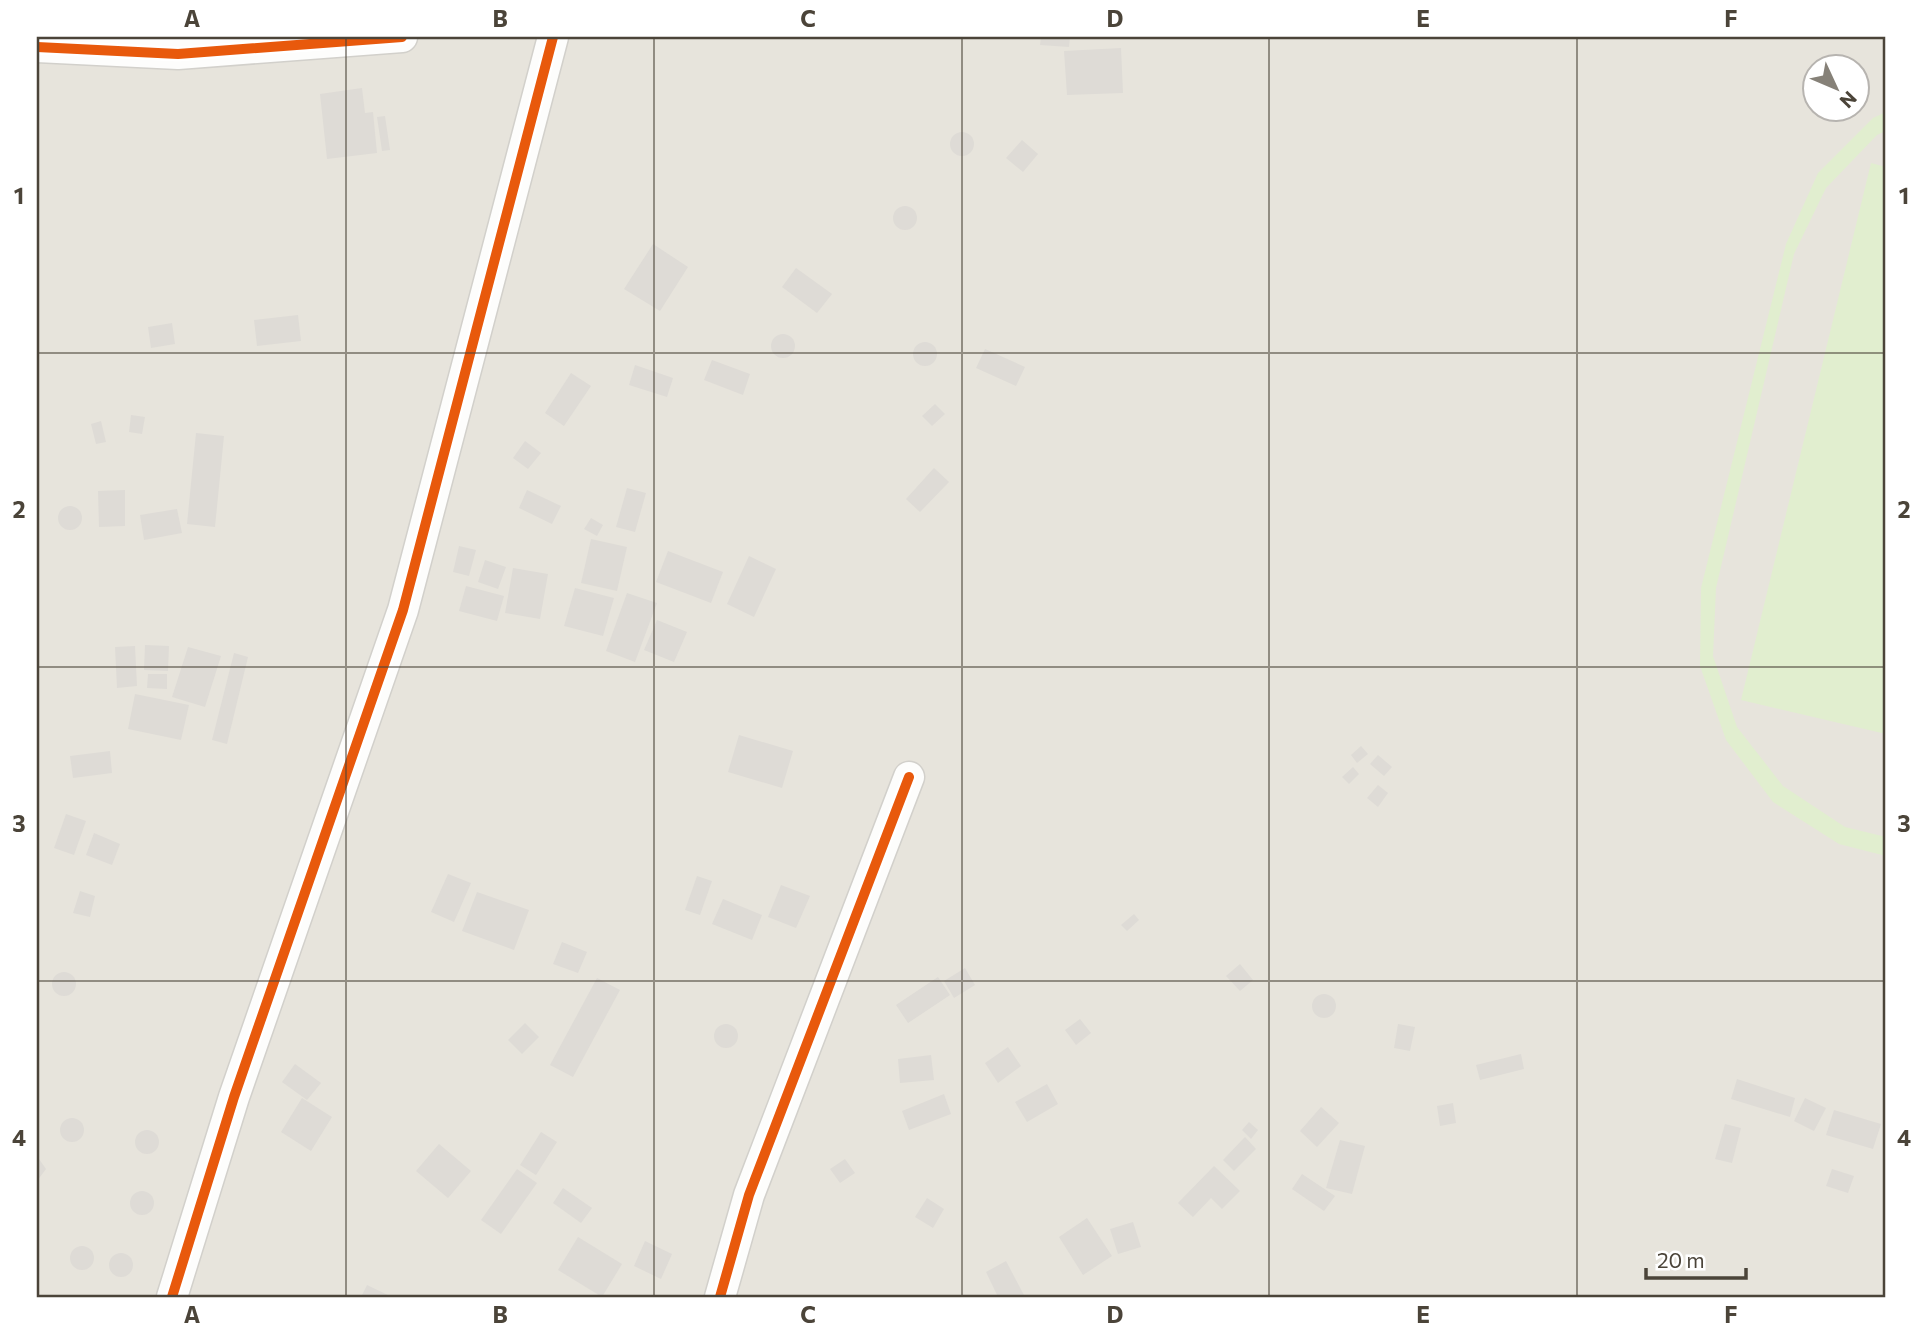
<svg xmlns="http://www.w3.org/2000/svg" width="1923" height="1334" font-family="Commissioner,sans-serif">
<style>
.residential{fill:#e7e4dc;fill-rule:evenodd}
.park{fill:#e1eecf}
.building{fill:#dedbd6}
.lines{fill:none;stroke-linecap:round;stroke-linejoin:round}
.street-casing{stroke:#d2d0cb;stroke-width:33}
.street{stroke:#fdfdfc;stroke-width:30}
.cycleway-casing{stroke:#fff;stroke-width:15}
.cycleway{stroke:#e8590c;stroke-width:10}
.grid{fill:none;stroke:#4b4439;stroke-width:2;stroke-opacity:0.55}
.neatline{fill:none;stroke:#4b4439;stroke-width:2.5}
.grid-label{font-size:23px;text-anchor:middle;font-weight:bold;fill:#4b4439}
</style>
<rect width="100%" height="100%" fill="#f4f2ee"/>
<!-- residential -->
<path class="residential" d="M37 37H1886V1297H37ZM1814 66H1856V108H1814Z"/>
<!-- park -->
<g class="park">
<path d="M1886 112V131L1877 135 1826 188 1794 254 1716 588 1713 656 1737 727 1783 786 1845 827 1886 837V856L1839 844 1773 802 1726 740 1700 666 1701 588 1786 244 1818 173 1873 118Z"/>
<path d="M1871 163 1886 167V734L1741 700Z"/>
</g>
<!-- building -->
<g class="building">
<path d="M1041 37H1070L1069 47 1040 45Z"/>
<path d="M1121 48 1123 93 1067 95 1064 51Z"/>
<path d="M362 88 365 113 373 112 377 153 327 159 320 94Z"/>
<path d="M385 116 390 150 382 151 377 117Z"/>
<circle cx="962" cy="144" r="12"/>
<path d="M1022 140 1038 154 1023 172 1006 158Z"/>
<circle cx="905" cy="218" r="12"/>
<path d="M653 244 688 267 660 311 624 289Z"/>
<path d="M796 268 832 294 817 313 782 287Z"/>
<path d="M298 315 301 341 257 346 254 320Z"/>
<path d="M172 323 175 344 151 348 148 327Z"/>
<circle cx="783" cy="346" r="12"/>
<circle cx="925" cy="354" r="12"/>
<path d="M985 349 1025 367 1016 386 976 368Z"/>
<path d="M712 360 750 374 743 395 704 380Z"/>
<path d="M635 365 673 378 667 397 629 385Z"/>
<path d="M571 373 591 386 564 426 545 413Z"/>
<path d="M935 404 945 414 932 426 922 416Z"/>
<path d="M131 415 145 417 142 434 129 432Z"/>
<path d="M101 421 106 442 96 444 91 424Z"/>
<path d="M196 433 224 436 215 527 187 524Z"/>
<path d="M525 441 541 453 528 469 513 458Z"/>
<path d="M934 468 949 482 920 512 906 499Z"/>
<path d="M627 488 646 493 635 532 616 527Z"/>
<path d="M125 490V526L99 527 98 491Z"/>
<path d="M527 490 561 506 552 524 519 508Z"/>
<circle cx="70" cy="518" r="12"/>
<path d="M177 509 182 533 144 540 140 515Z"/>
<path d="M591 518 603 525 597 536 584 529Z"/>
<path d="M591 539 627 547 617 591 581 583Z"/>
<path d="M459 546 476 550 469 576 453 572Z"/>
<path d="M668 551 723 572 711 603 656 582Z"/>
<path d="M749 556 776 569 754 617 727 604Z"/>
<path d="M485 560 506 567 498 589 478 582Z"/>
<path d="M513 568 548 574 540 619 505 613Z"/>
<path d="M466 586 504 596 497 621 459 611Z"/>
<path d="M575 588 614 598 603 636 564 626Z"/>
<path d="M627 593 657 603 635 662 606 651Z"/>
<path d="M657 620 687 632 674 662 644 650Z"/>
<path d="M145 645 169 646 168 671 144 670Z"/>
<path d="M135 646 137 686 117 688 115 647Z"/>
<path d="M188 647 221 656 205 707 172 697Z"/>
<path d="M234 653 248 657 227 744 212 740Z"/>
<path d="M148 674H167V689L147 688Z"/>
<path d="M135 694 189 705 181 740 128 729Z"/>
<path d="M739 735 793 751 782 788 728 772Z"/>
<path d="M1361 746 1368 754 1357 763 1351 755Z"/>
<path d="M110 751 112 773 73 778 70 756Z"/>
<path d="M1378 755 1392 767 1384 776 1370 764Z"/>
<path d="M1353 767 1359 774 1349 784 1342 777Z"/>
<path d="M1378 785 1388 793 1378 807 1367 798Z"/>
<path d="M66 814 86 821 74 855 54 848Z"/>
<path d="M94 833 120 844 112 865 86 855Z"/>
<path d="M448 874 471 883 454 922 431 912Z"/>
<path d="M697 876 712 881 700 915 685 910Z"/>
<path d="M781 885 810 896 796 928 768 917Z"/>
<path d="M80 891 95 896 90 917 73 913Z"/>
<path d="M477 892 529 910 514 950 462 931Z"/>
<path d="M723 899 762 915 752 940 712 924Z"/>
<path d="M1134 914 1139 920 1127 931 1121 925Z"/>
<path d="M562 942 587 952 578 973 553 964Z"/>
<path d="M1240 964 1253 980 1240 991 1226 976Z"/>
<path d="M965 968 975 985 954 998 944 981Z"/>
<circle cx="64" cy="984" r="12"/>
<path d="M938 977 950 995 908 1023 896 1005Z"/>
<path d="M597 978 620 990 573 1077 550 1065Z"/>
<circle cx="1324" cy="1006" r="12"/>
<path d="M1080 1019 1091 1033 1076 1045 1065 1030Z"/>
<path d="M525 1023 539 1037 522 1054 508 1040Z"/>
<circle cx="726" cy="1036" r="12"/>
<path d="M1398 1024 1415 1027 1410 1051 1394 1048Z"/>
<path d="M1008 1047 1021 1066 998 1083 985 1063Z"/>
<path d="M1521 1054 1524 1069 1480 1080 1476 1065Z"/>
<path d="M931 1055 934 1080 900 1083 898 1059Z"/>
<path d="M295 1064 321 1083 307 1100 282 1082Z"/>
<path d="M1737 1079 1795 1098 1790 1117 1731 1099Z"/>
<path d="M1047 1084 1058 1104 1027 1122 1015 1102Z"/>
<path d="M944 1094 951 1114 909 1130 902 1111Z"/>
<path d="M302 1098 332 1117 311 1151 281 1132Z"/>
<path d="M1805 1098 1826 1108 1814 1131 1794 1121Z"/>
<path d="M1453 1103 1456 1123 1440 1126 1437 1106Z"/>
<path d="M1321 1107 1339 1123 1317 1147 1300 1131Z"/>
<path d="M1834 1110 1881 1124 1873 1149 1826 1135Z"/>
<circle cx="72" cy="1130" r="12"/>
<path d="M1249 1122 1258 1130 1251 1139 1242 1130Z"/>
<path d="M1725 1124 1741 1128 1732 1163 1715 1159Z"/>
<circle cx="147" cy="1142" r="12"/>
<path d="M541 1132 557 1142 536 1175 520 1165Z"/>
<path d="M1245 1137 1256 1149 1234 1171 1223 1160Z"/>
<path d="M1340 1140 1365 1146 1352 1194 1326 1188Z"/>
<path d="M439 1144 471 1171 448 1198 416 1171Z"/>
<path d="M37 1156 46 1169 37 1181Z"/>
<path d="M845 1159 855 1173 840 1183 830 1169Z"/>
<path d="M1214 1166 1240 1191 1222 1209 1211 1198 1193 1217 1178 1203Z"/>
<path d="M517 1169 537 1183 501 1234 481 1220Z"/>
<path d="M1832 1169 1854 1176 1848 1193 1826 1186Z"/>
<path d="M1302 1174 1335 1196 1324 1211 1292 1189Z"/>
<path d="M563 1188 592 1208 581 1223 553 1203Z"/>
<circle cx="142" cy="1203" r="12"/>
<path d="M927 1198 944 1209 933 1228 915 1217Z"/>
<path d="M1087 1218 1112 1256 1083 1275 1059 1237Z"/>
<path d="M1133 1222 1141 1247 1118 1254 1110 1229Z"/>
<path d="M578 1237 622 1264 602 1297 558 1270Z"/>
<path d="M645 1241 672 1254 661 1279 634 1266Z"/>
<circle cx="82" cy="1258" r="12"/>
<circle cx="121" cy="1265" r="12"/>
<path d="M1006 1261 1025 1297H998L986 1272Z"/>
<path d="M367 1285 392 1297H361Z"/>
</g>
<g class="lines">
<!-- street casing -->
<g class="street-casing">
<g id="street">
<path d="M37 47 178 54 402 37"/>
<path d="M172 1297 234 1097 403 610 553 37"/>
<path d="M720 1297 749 1195 909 777"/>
</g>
</g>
<!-- street -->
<use href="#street" class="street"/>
<!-- cycleway casing -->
<g class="cycleway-casing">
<g id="cycleway">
<path d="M37 47 178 54 402 37"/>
<path d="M172 1297 234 1097 403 610 553 37"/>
<path d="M720 1297 749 1195 909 777"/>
</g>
</g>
<!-- cycleway -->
<use href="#cycleway" class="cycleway"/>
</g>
<!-- grid -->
<path class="grid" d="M346 37V1297M654 37V1297M962 37V1297M1269 37V1297M1577 37V1297M37 353H1886M37 667H1886M37 981H1886"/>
<!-- border -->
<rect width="1923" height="1334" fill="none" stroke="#ffffff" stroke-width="77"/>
<!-- north arrow -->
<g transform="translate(1836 88) rotate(134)"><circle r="33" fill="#ffffff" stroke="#b7b4b0" stroke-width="2"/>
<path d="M0-5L12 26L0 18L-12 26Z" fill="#868178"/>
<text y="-10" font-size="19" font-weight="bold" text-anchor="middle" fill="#4b4439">N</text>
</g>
<!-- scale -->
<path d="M1646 1268v10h100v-10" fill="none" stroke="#4b4439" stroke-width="3.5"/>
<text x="1657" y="1268" font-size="21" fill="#4b4439" stroke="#ffffff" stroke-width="5" paint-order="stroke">20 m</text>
<rect x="38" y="38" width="1846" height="1258" class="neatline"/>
<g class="grid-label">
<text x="192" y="27">A</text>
<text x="500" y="27">B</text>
<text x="808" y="27">C</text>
<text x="1115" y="27">D</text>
<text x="1423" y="27">E</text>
<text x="1731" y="27">F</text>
<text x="19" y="204">1</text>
<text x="1904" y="204">1</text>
<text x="19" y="518">2</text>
<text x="1904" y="518">2</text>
<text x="19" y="832">3</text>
<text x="1904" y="832">3</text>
<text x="19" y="1146">4</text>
<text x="1904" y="1146">4</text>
<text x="192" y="1323">A</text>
<text x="500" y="1323">B</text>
<text x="808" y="1323">C</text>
<text x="1115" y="1323">D</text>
<text x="1423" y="1323">E</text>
<text x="1731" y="1323">F</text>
</g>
</svg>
